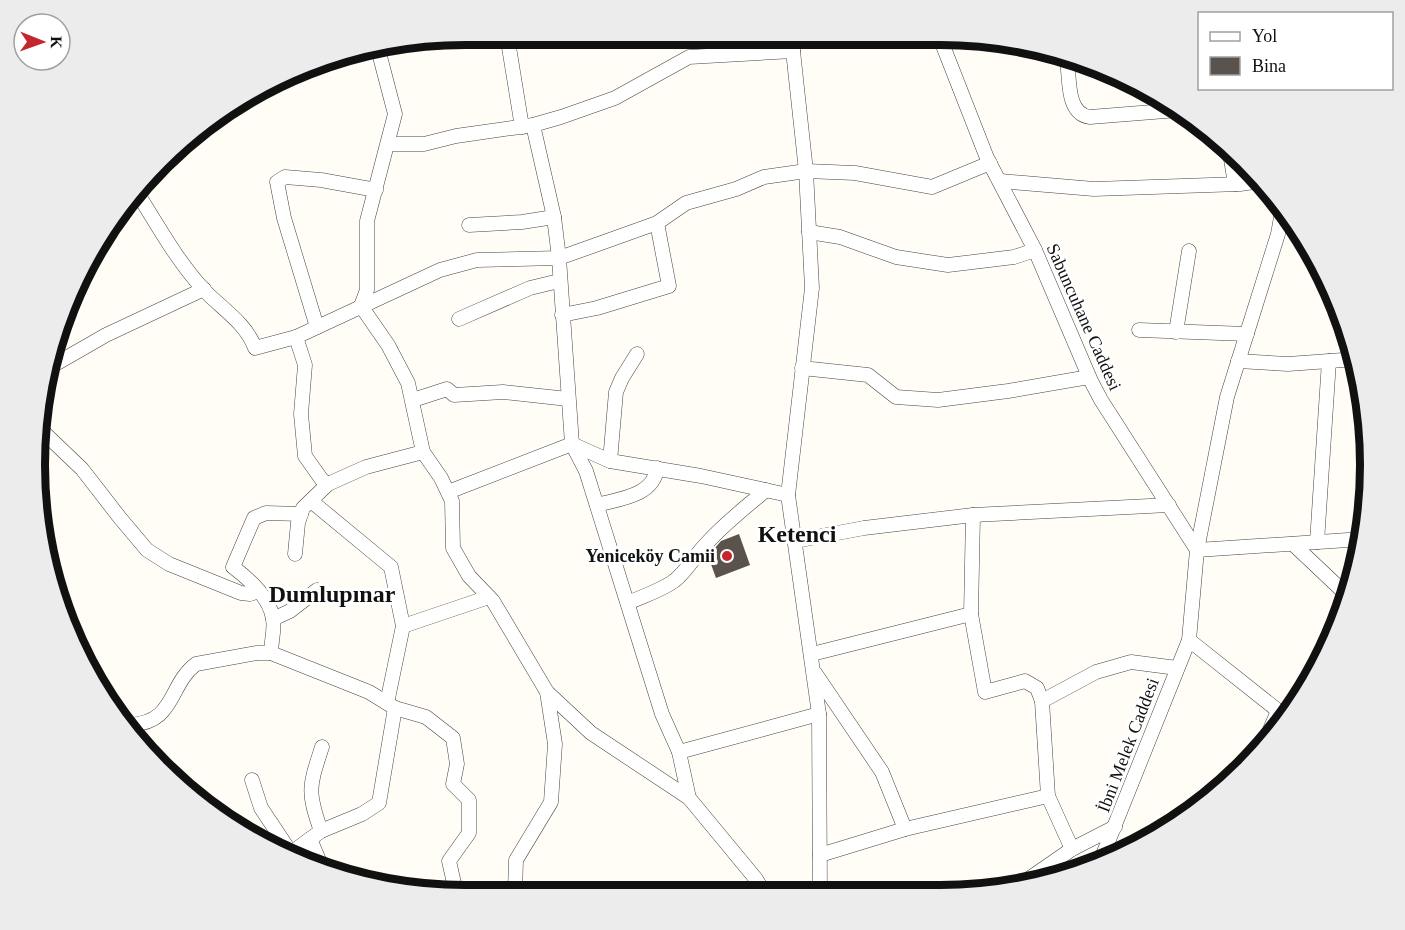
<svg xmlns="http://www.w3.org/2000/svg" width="1405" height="930" font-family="Georgia,serif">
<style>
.building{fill:#5a524d}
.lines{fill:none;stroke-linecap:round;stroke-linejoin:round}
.minor-casing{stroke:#444;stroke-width:15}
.minor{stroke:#fff;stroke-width:14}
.poi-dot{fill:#c4262e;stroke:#fff;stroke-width:2}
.labels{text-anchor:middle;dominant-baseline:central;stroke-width:6;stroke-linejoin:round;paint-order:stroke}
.street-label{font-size:18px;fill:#111;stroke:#fff}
.poi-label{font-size:18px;font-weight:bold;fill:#111;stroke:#fff;text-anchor:end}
.district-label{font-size:24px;font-weight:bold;fill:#111;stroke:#fff}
.rim{fill:none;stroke:#111;stroke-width:8}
</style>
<rect width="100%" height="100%" fill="#fffdf5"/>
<!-- building -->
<path class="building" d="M739 534 750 565 716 578 708 556 721 541Z"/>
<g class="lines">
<!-- minor casing -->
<g class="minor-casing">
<g id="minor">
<path d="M507 35 522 127"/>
<path d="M788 37 793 51 806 171 812 288 788 495 819 714 820 894"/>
<path d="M940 38 987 158 1035 250 1091 381 1101 400 1197 550 1189 640 1100 862"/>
<path d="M1067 60C1070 79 1066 114 1090 117L1178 110"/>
<path d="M533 125 554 217 559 258 572 444 586 471 662 714 679 752 689 798 756 879 765 894"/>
<path d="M388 144H424L456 136 533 125 561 117 615 98 689 57 793 51"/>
<path d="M1229 147 1235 184"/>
<path d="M1000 181 1094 189 1240 184 1261 181"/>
<path d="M136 191C157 224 177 261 204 290 222 309 246 323 255 348L296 337 440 270 477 260 559 258 657 223 686 203 736 189 764 177 806 171 855 173 932 187 990 163"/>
<path d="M1283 206 1278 234 1227 397 1197 550 1363 539"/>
<path d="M469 225 522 222 554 217"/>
<path d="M809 232 840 237 896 257 948 265 1014 257 1035 250"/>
<path d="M361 306 388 345 408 383 423 452 441 478 452 501 453 548 469 576 493 601 547 692 591 733 689 798"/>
<path d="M361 306 367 290V221L395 114 378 49"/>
<path d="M562 315 597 308 669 286 657 223"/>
<path d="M459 319 530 288 559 281"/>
<path d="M317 327 284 218 277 182 285 177 321 180 376 190"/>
<path d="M1139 330 1247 334"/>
<path d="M1176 332 1189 251"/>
<path d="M296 337 305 365 301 414 305 456 322 480 328 484"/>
<path d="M1238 361 1288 364 1357 359"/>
<path d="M52 366 106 335 204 289"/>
<path d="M802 368 868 375 896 397 938 400 1008 391 1089 377"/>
<path d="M413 400 447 389 454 395 503 392 568 399"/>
<path d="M38 427 82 469 120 518 147 550 169 564 241 593 250 594 259 591"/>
<path d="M610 461 616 392 622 378 637 354"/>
<path d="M448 492 572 444 610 461 701 476 788 495"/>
<path d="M311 501 391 567 403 626 489 597"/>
<path d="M597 505C619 499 654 496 657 468"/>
<path d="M301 514 266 513 254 518 233 567C249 579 270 598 273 619 275 629 271 642 271 653L369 692 395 708 426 717 453 738 457 764 453 784 469 800V833L449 861 456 892"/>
<path d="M973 515 971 614 985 692 1025 681 1037 688 1042 701"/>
<path d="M795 541 864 528 973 515 1169 505"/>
<path d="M1317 542 1329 361"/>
<path d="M1293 544 1349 597"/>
<path d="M295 554 298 523 303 508 328 484 366 467 423 452"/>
<path d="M628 603C643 596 660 591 674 581 688 570 695 555 707 543 725 523 746 507 766 490"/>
<path d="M273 619 290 611 317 590"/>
<path d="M1189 640 1286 717"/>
<path d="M812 654 971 614"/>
<path d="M815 673 882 772 905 829"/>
<path d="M387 703 403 626"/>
<path d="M129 725C176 723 168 685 196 664L257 653H271"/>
<path d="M679 752 819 714"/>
<path d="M1260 753 1278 711"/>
<path d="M252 780 261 808 291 853V856"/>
<path d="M321 831C307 791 309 787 322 747"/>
<path d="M310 839 321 865"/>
<path d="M1106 848 1129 852"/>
<path d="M1072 849 1048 796 1042 701 1096 672 1131 662 1177 668"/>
<path d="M291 853 321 831 362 814 379 803 395 708"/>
<path d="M820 855 905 829 1048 796"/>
<path d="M1017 887 1072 849 1115 827"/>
<path d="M515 892 516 860 551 802 555 744 547 692"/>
</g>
</g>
<!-- minor -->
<use href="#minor" class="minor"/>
</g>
<!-- markers -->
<circle class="poi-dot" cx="727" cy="556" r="6"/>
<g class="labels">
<!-- street labels -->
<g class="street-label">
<text transform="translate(1084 317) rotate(66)">Sabuncuhane Caddesi</text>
<text transform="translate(1128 745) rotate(-69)">İbni Melek Caddesi</text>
</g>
<!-- poi labels -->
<g class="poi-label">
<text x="715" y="556">Yeniceköy Camii</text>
</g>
<!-- district labels -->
<g class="district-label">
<text x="797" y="534">Ketenci</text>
<text x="332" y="594">Dumlupınar</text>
</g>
</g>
<!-- crop -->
<path d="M0 0H1405V930H0ZM465 45H940A420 420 0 0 1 1360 465V465A420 420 0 0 1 940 885H465A420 420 0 0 1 45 465V465A420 420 0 0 1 465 45Z" fill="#ececec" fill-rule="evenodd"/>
<path class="rim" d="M465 45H940A420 420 0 0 1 1360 465V465A420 420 0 0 1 940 885H465A420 420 0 0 1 45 465V465A420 420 0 0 1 465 45Z"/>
<!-- legend -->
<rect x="1198" y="12" width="195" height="78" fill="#ffffff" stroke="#a0a0a0" stroke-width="1.5"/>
<rect x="1210" y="32" width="30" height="9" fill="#ffffff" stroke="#a0a0a0" stroke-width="1.5"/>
<text x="1252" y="42" font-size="18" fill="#111111">Yol</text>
<rect x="1210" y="57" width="30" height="18" fill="#5a524d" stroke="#a0a0a0" stroke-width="1.5"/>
<text x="1252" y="72" font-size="18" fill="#111111">Bina</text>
<!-- north arrow -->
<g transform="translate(42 42) rotate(91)"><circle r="28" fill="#ffffff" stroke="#a0a0a0" stroke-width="1.5"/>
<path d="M0-4.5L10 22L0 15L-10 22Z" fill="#c4262e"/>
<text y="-9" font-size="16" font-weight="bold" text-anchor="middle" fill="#111111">K</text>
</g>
</svg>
